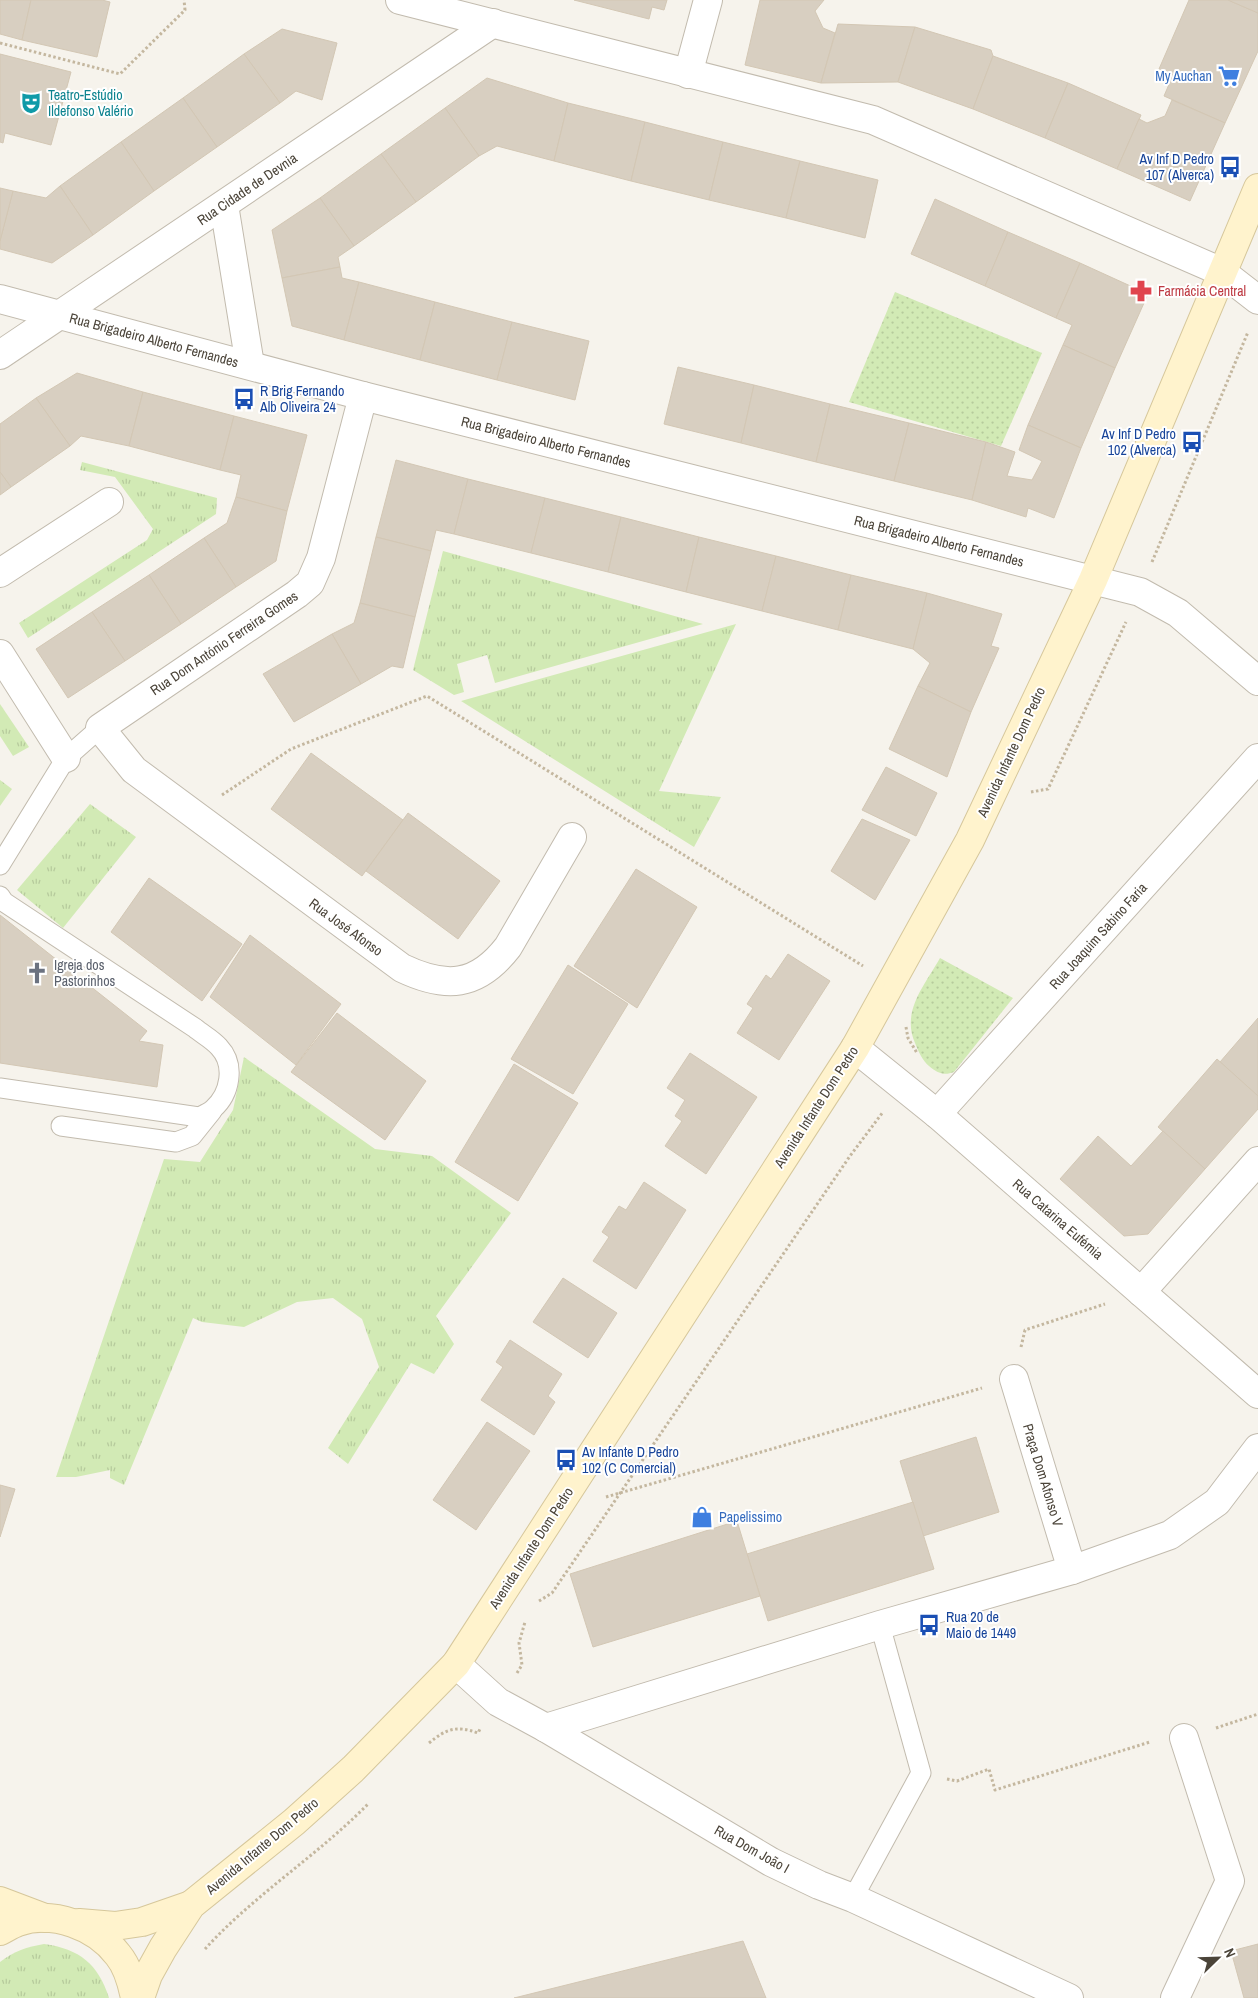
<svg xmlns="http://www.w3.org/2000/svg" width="1258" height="1998" font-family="'Archivo Narrow',sans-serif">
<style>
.grass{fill:url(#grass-tufts)}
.park{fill:url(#park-dots)}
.building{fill:#d8cfc1;stroke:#d3c7b4}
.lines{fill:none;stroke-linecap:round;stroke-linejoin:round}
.lane-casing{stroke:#c2bbae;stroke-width:21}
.street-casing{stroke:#c2bbae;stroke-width:30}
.secondary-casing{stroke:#d6c79b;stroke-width:30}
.path{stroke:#c4b79f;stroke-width:3;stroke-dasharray:2.5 2.5;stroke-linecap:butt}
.lane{stroke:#fff;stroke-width:19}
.street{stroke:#fff;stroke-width:28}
.secondary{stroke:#fff3cd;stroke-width:28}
.labels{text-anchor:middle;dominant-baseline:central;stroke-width:4;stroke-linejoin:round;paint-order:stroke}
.shop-label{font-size:14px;fill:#366cbe;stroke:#fff;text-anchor:end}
.culture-label{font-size:14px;fill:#0d838f;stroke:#fff;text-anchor:start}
.transit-label{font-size:14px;fill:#164399;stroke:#fff;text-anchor:start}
.street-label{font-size:14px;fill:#4b4439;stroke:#fff}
.health-label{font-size:14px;fill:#be3a42;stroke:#fff;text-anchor:start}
.worship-label{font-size:14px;fill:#5b616d;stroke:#fff;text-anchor:start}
</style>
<defs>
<pattern id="grass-tufts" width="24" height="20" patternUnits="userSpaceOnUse" patternTransform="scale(1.25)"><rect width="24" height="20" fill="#d2eab5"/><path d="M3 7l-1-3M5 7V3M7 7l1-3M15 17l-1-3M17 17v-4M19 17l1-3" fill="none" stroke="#b6ca9c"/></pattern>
<pattern id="park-dots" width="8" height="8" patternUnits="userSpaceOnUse" patternTransform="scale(1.25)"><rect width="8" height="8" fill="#d2eab5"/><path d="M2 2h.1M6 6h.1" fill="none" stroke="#b6ca9c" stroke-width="1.8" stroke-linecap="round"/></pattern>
</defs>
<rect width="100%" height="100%" fill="#f6f3ec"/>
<!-- grass -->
<g class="grass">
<path d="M82 462 217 498 216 514 28 638 19 623 147 540 153 529 115 477 80 470Z"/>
<path d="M443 551 703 624 495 683 487 655 457 664 464 692 454 695 413 670Z"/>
<path d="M736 624 659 791 721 797 694 847 461 701Z"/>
<path d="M0 704 29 747 13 756 0 736Z"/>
<path d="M0 780 12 789 0 806Z"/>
<path d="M90 804 136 837 63 928 17 890Z"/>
<path d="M244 1057 375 1149 432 1156 511 1213 436 1316 454 1344 434 1374 411 1363 348 1464 328 1448 379 1367 362 1319 333 1298 297 1302 244 1327 202 1322 193 1318 124 1485 110 1478V1470L76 1477H56L164 1159 200 1162 233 1110Z"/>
<path d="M44 1944C80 1949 98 1964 109 1998H0V1962C14 1951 27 1947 44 1944Z"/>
</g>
<!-- park -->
<g class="park">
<path d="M895 292 1042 353 1001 446 849 402Z"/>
<path d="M940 958 1013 998 954 1072C944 1076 937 1073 929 1066 923 1061 918 1051 915 1043 901 1011 925 985 940 958Z"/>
</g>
<!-- building -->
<g class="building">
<path d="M0 0H31L22 40 0 34Z"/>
<path d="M31 0H102L110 2 97 57 22 40Z"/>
<path d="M574 0H667L664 10 652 7 649 19Z"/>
<path d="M760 0H824L815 11 823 28 835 33 821 83 745 65Z"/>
<path d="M1189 0H1228L1258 13V51L1225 123 1164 96 1173 75 1159 69Z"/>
<path d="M1228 0H1258V13Z"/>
<path d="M838 24 915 27 898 82 821 83Z"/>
<path d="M915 27 991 50 993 56 973 109 898 82Z"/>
<path d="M282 29 337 43 322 100 296 91 280 103 244 54Z"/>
<path d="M0 54 71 72 51 145 5 133 3 143 0 142Z"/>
<path d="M244 54 280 103 217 147 183 98Z"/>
<path d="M993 56 1068 83 1045 138 973 109Z"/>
<path d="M487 78 568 103 554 161 497 146 479 156 445 108Z"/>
<path d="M1068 83 1141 115 1117 169 1045 138Z"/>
<path d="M183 98 217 147 154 191 121 142Z"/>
<path d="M1172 100 1225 123 1190 201 1117 169 1139 119 1147 123 1165 116Z"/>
<path d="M568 103 645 122 631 181 554 161Z"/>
<path d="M445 108 479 156 416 202 381 154Z"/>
<path d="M645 122 723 142 709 200 631 181Z"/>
<path d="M121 142 154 191 93 235 60 186Z"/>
<path d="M723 142 800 161 786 218 709 200Z"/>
<path d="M381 154 416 202 354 246 320 198Z"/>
<path d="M800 161 878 180 865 238 786 218Z"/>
<path d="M60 186 93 235 52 263 0 249V241L13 191 46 198Z"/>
<path d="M0 188 13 191 0 241Z"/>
<path d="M320 198 354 246 338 257 340 267 282 278 272 230Z"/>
<path d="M935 199 1008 232 985 286 911 254Z"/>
<path d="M1008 232 1080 263 1056 318 985 286Z"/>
<path d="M1080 263 1148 294 1115 368 1063 345 1072 325 1056 318Z"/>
<path d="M340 267 342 278 359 282 344 340 292 326 282 278Z"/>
<path d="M359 282 435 302 420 360 344 340Z"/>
<path d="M435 302 512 322 497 380 420 360Z"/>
<path d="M512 322 589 341 575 400 497 380Z"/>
<path d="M1063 345 1115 368 1081 448 1028 425Z"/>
<path d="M678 367 754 385 741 443 664 424Z"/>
<path d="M77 373 143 392 129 446 81 436 70 446 36 398Z"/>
<path d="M754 385 830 404 816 462 741 443Z"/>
<path d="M143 392 234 416 220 470 129 446Z"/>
<path d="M36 398 70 446 11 487 0 472V424Z"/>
<path d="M830 404 909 423 894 481 816 462Z"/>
<path d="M234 416 307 435 287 511 236 497 241 475 220 470Z"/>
<path d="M909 423 986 442 972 500 894 481Z"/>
<path d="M1028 425 1081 448 1054 518 1028 508 1026 517 972 500 986 442 1015 452 1007 476 1032 480 1042 461 1019 450Z"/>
<path d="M396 460 468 479 454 534 436 530 431 551 376 537Z"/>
<path d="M0 472 11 487 0 495Z"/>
<path d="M468 479 545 498 531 553 454 534Z"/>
<path d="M236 497 287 511 276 561 236 587 204 538 227 523Z"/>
<path d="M545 498 621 517 608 572 531 553Z"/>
<path d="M621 517 699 537 686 592 608 572Z"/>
<path d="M376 537 431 551 415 617 360 603Z"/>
<path d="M699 537 776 556 762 611 686 592Z"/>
<path d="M204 538 236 587 181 624 149 575Z"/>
<path d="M776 556 851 575 838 630 762 611Z"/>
<path d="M149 575 181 624 125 661 92 612Z"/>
<path d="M851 575 927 593 913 649 838 630Z"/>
<path d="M927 593 1002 614 991 646 999 648 971 712 918 686 930 663 913 649Z"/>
<path d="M360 603 415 617 403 668 392 666 361 684 332 634 354 623Z"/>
<path d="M92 612 125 661 68 698 36 649Z"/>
<path d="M332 634 361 684 294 722 263 674Z"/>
<path d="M918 686 971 712 947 777 889 749Z"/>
<path d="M311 753 403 820 362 876 271 809Z"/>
<path d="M886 767 937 793 916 836 862 810Z"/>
<path d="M408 813 500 881 458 939 366 871Z"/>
<path d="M862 819 910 840 875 900 831 871Z"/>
<path d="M636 869 697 907 637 1008 574 966Z"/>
<path d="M149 878 242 944 202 1001 111 932Z"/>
<path d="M0 915 147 1031 139 1041 163 1045 157 1087 0 1063Z"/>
<path d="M250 935 341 1004 296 1065 210 997Z"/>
<path d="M788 954 830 981 779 1060 737 1033 753 1008 747 1004 766 975 771 979Z"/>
<path d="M568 965 628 1004 573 1094 511 1059Z"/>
<path d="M337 1013 426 1081 385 1140 291 1072Z"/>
<path d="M1258 1018V1096L1220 1062Z"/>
<path d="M690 1053 757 1097 706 1174 665 1146 682 1121 675 1116 685 1100 667 1088Z"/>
<path d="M1217 1059 1258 1096V1109L1205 1169 1158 1127Z"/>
<path d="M514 1064 578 1103 518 1201 455 1162Z"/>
<path d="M1163 1131 1205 1169 1148 1234 1124 1236 1060 1179 1098 1136 1131 1166Z"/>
<path d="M644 1182 686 1210 636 1289 593 1261 609 1237 602 1232 619 1206 626 1210Z"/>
<path d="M563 1278 617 1313 588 1358 533 1322Z"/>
<path d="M510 1340 562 1374 548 1396 555 1402 534 1435 481 1400 503 1367 496 1362Z"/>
<path d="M487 1422 530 1451 476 1530 433 1500Z"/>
<path d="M976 1437 999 1512 923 1536 900 1461Z"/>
<path d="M0 1485 15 1489 0 1537Z"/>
<path d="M913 1502 934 1569 768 1621 747 1554Z"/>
<path d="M737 1521 760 1596 593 1647 570 1574Z"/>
<path d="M743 1941 766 1998H514Z"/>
<path d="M1258 1944V1998H1244L1231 1951Z"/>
</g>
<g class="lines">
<!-- lane casing -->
<g class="lane-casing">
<g id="lane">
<path d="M0 865 66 758 100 728"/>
<path d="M0 896 4 902 195 1028C202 1034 212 1039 219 1047 236 1065 230 1094 213 1109 209 1113 203 1115 199 1117L0 1088"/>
<path d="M61 1126 176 1142 192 1136 212 1111"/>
<path d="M853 1898 921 1773 880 1625"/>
</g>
</g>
<!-- street casing -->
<g class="street-casing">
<g id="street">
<path d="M400 0 873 120 1222 272 1258 300"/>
<path d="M688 74 708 0"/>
<path d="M224 205 250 365"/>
<path d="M0 299 363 396 1140 592 1178 613 1258 681"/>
<path d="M0 355 493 23"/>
<path d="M363 396 321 558 310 583 297 594 100 728 134 770 402 968C446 989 477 987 508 947L572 837"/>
<path d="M0 573 109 502"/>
<path d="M0 654 66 758"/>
<path d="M855 1048 937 1114 1258 1394"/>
<path d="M937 1114 1258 758"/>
<path d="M1141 1292 1258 1161"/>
<path d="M1014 1379 1072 1570"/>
<path d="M456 1664 498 1702 546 1728 771 1862 819 1885 853 1898 1069 1998"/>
<path d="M546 1728 880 1625 1072 1570 1170 1535 1217 1502 1258 1448"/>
<path d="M1175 1998 1230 1881 1184 1738"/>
</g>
</g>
<!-- secondary casing -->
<g class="secondary-casing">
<g id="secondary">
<path d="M0 1901 45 1918"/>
<path d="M79 1923 115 1926 142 1922 191 1905"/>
<path d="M0 1931C6 1928 12 1924 18 1922 53 1910 96 1926 118 1955 128 1967 132 1983 135 1998"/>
<path d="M140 1998 148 1975 163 1948 191 1905 294 1822 353 1769 456 1664 855 1048 970 840 1093 580 1258 188"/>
</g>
</g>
<!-- path -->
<g class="path">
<path d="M0 43 120 74 185 10 184 0"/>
<path d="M1152 562 1248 332"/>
<path d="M1031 792 1048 789 1126 622"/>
<path d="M222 795 291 749 427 696 863 966"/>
<path d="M906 1027 908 1038 917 1053"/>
<path d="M1021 1347 1025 1330 1105 1304"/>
<path d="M606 1497 982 1388"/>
<path d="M539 1601 552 1593 850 1156 883 1112"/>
<path d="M517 1673 522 1665 519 1643 525 1622"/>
<path d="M1216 1728 1258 1714"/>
<path d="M429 1743C446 1729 456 1725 478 1733L480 1729"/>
<path d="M947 1779 957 1781 989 1769 995 1790 1150 1742"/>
<path d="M205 1949C254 1895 317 1856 368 1804"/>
</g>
<!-- lane -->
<use href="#lane" class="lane"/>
<!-- street -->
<use href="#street" class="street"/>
<!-- secondary -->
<use href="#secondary" class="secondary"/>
</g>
<!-- icons -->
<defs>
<g id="supermarket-bare" transform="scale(1.725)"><path d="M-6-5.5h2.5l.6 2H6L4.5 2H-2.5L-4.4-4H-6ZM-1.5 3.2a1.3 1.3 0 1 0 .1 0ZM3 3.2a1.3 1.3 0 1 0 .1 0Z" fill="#3f7fe0" stroke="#fff" stroke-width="2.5" paint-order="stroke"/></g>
<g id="theatre-bare" transform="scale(1.725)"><path d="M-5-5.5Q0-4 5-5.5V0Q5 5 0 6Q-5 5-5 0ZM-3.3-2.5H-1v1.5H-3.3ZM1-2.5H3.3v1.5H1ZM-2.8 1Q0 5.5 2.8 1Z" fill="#0f9aa8" stroke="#fff" stroke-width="2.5" paint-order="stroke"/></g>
<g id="bus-bare" transform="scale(1.725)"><path d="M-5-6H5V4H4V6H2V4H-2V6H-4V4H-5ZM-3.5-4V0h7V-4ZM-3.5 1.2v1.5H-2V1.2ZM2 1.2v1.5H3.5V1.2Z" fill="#1a4fb4" stroke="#fff" stroke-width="2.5" paint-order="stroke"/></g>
<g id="pharmacy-bare" transform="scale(1.725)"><path d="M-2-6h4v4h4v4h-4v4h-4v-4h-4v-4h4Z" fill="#e0444e" stroke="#fff" stroke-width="2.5" paint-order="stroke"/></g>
<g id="church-bare" transform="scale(1.725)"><path d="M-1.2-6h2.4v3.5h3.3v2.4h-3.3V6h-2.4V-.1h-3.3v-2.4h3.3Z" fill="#6b7280" stroke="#fff" stroke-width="2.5" paint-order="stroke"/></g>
<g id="shop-bare" transform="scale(1.725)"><path d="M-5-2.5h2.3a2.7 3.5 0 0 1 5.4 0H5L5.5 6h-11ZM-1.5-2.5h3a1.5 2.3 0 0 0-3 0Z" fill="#3f7fe0" stroke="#fff" stroke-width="2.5" paint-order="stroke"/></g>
</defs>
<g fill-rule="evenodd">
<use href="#supermarket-bare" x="1229" y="76"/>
<use href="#theatre-bare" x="31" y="103"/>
<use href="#bus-bare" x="1230" y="167"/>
<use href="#pharmacy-bare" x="1141" y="291"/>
<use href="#bus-bare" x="244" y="399"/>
<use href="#bus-bare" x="1192" y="442"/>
<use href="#church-bare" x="37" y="973"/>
<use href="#bus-bare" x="566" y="1460"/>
<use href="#shop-bare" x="702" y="1517"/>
<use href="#bus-bare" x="929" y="1625"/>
</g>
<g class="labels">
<!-- shop labels -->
<g class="shop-label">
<text x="1212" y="76">My Auchan</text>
<text x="719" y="1517" text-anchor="start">Papelissimo</text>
</g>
<!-- culture labels -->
<g class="culture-label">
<text x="48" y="95">Teatro-Estúdio<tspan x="48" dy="16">Ildefonso Valério</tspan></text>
</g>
<!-- transit labels -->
<g class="transit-label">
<text x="1214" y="159" text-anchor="end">Av Inf D Pedro<tspan x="1214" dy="16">107 (Alverca)</tspan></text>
<text x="260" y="391">R Brig Fernando<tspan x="260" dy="16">Alb Oliveira 24</tspan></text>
<text x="1176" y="434" text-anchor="end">Av Inf D Pedro<tspan x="1176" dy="16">102 (Alverca)</tspan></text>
<text x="582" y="1452">Av Infante D Pedro<tspan x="582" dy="16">102 (C Comercial)</tspan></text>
<text x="946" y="1617">Rua 20 de<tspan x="946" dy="16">Maio de 1449</tspan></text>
</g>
<!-- street labels -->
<g class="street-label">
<text transform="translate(247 189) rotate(-34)">Rua Cidade de Devnia</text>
<text transform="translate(154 340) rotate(15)">Rua Brigadeiro Alberto Fernandes</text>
<text transform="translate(546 442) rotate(14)">Rua Brigadeiro Alberto Fernandes</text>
<text transform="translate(939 541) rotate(14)">Rua Brigadeiro Alberto Fernandes</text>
<text transform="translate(224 643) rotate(-34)">Rua Dom António Ferreira Gomes</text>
<text transform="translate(1011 752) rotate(-65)">Avenida Infante Dom Pedro</text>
<text transform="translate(346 927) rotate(36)">Rua José Afonso</text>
<text transform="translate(1098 936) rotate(-48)">Rua Joaquim Sabino Faria</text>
<text transform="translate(816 1107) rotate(-57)">Avenida Infante Dom Pedro</text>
<text transform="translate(1058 1219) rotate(41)">Rua Catarina Eufémia</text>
<text transform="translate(1043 1475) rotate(73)">Praça Dom Afonso V</text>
<text transform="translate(531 1548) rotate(-57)">Avenida Infante Dom Pedro</text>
<text transform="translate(262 1846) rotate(-40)">Avenida Infante Dom Pedro</text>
<text transform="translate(752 1849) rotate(29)">Rua Dom João I</text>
</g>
<!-- health labels -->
<g class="health-label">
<text x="1158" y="291">Farmácia Central</text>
</g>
<!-- worship labels -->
<g class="worship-label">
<text x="54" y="965">Igreja dos<tspan x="54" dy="16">Pastorinhos</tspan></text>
</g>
</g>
<!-- north arrow -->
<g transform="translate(1218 1958) rotate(67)" stroke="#ffffff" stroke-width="4" paint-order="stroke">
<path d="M0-4L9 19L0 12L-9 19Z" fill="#4b4439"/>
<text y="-8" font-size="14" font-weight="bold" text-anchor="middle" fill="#4b4439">N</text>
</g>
</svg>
